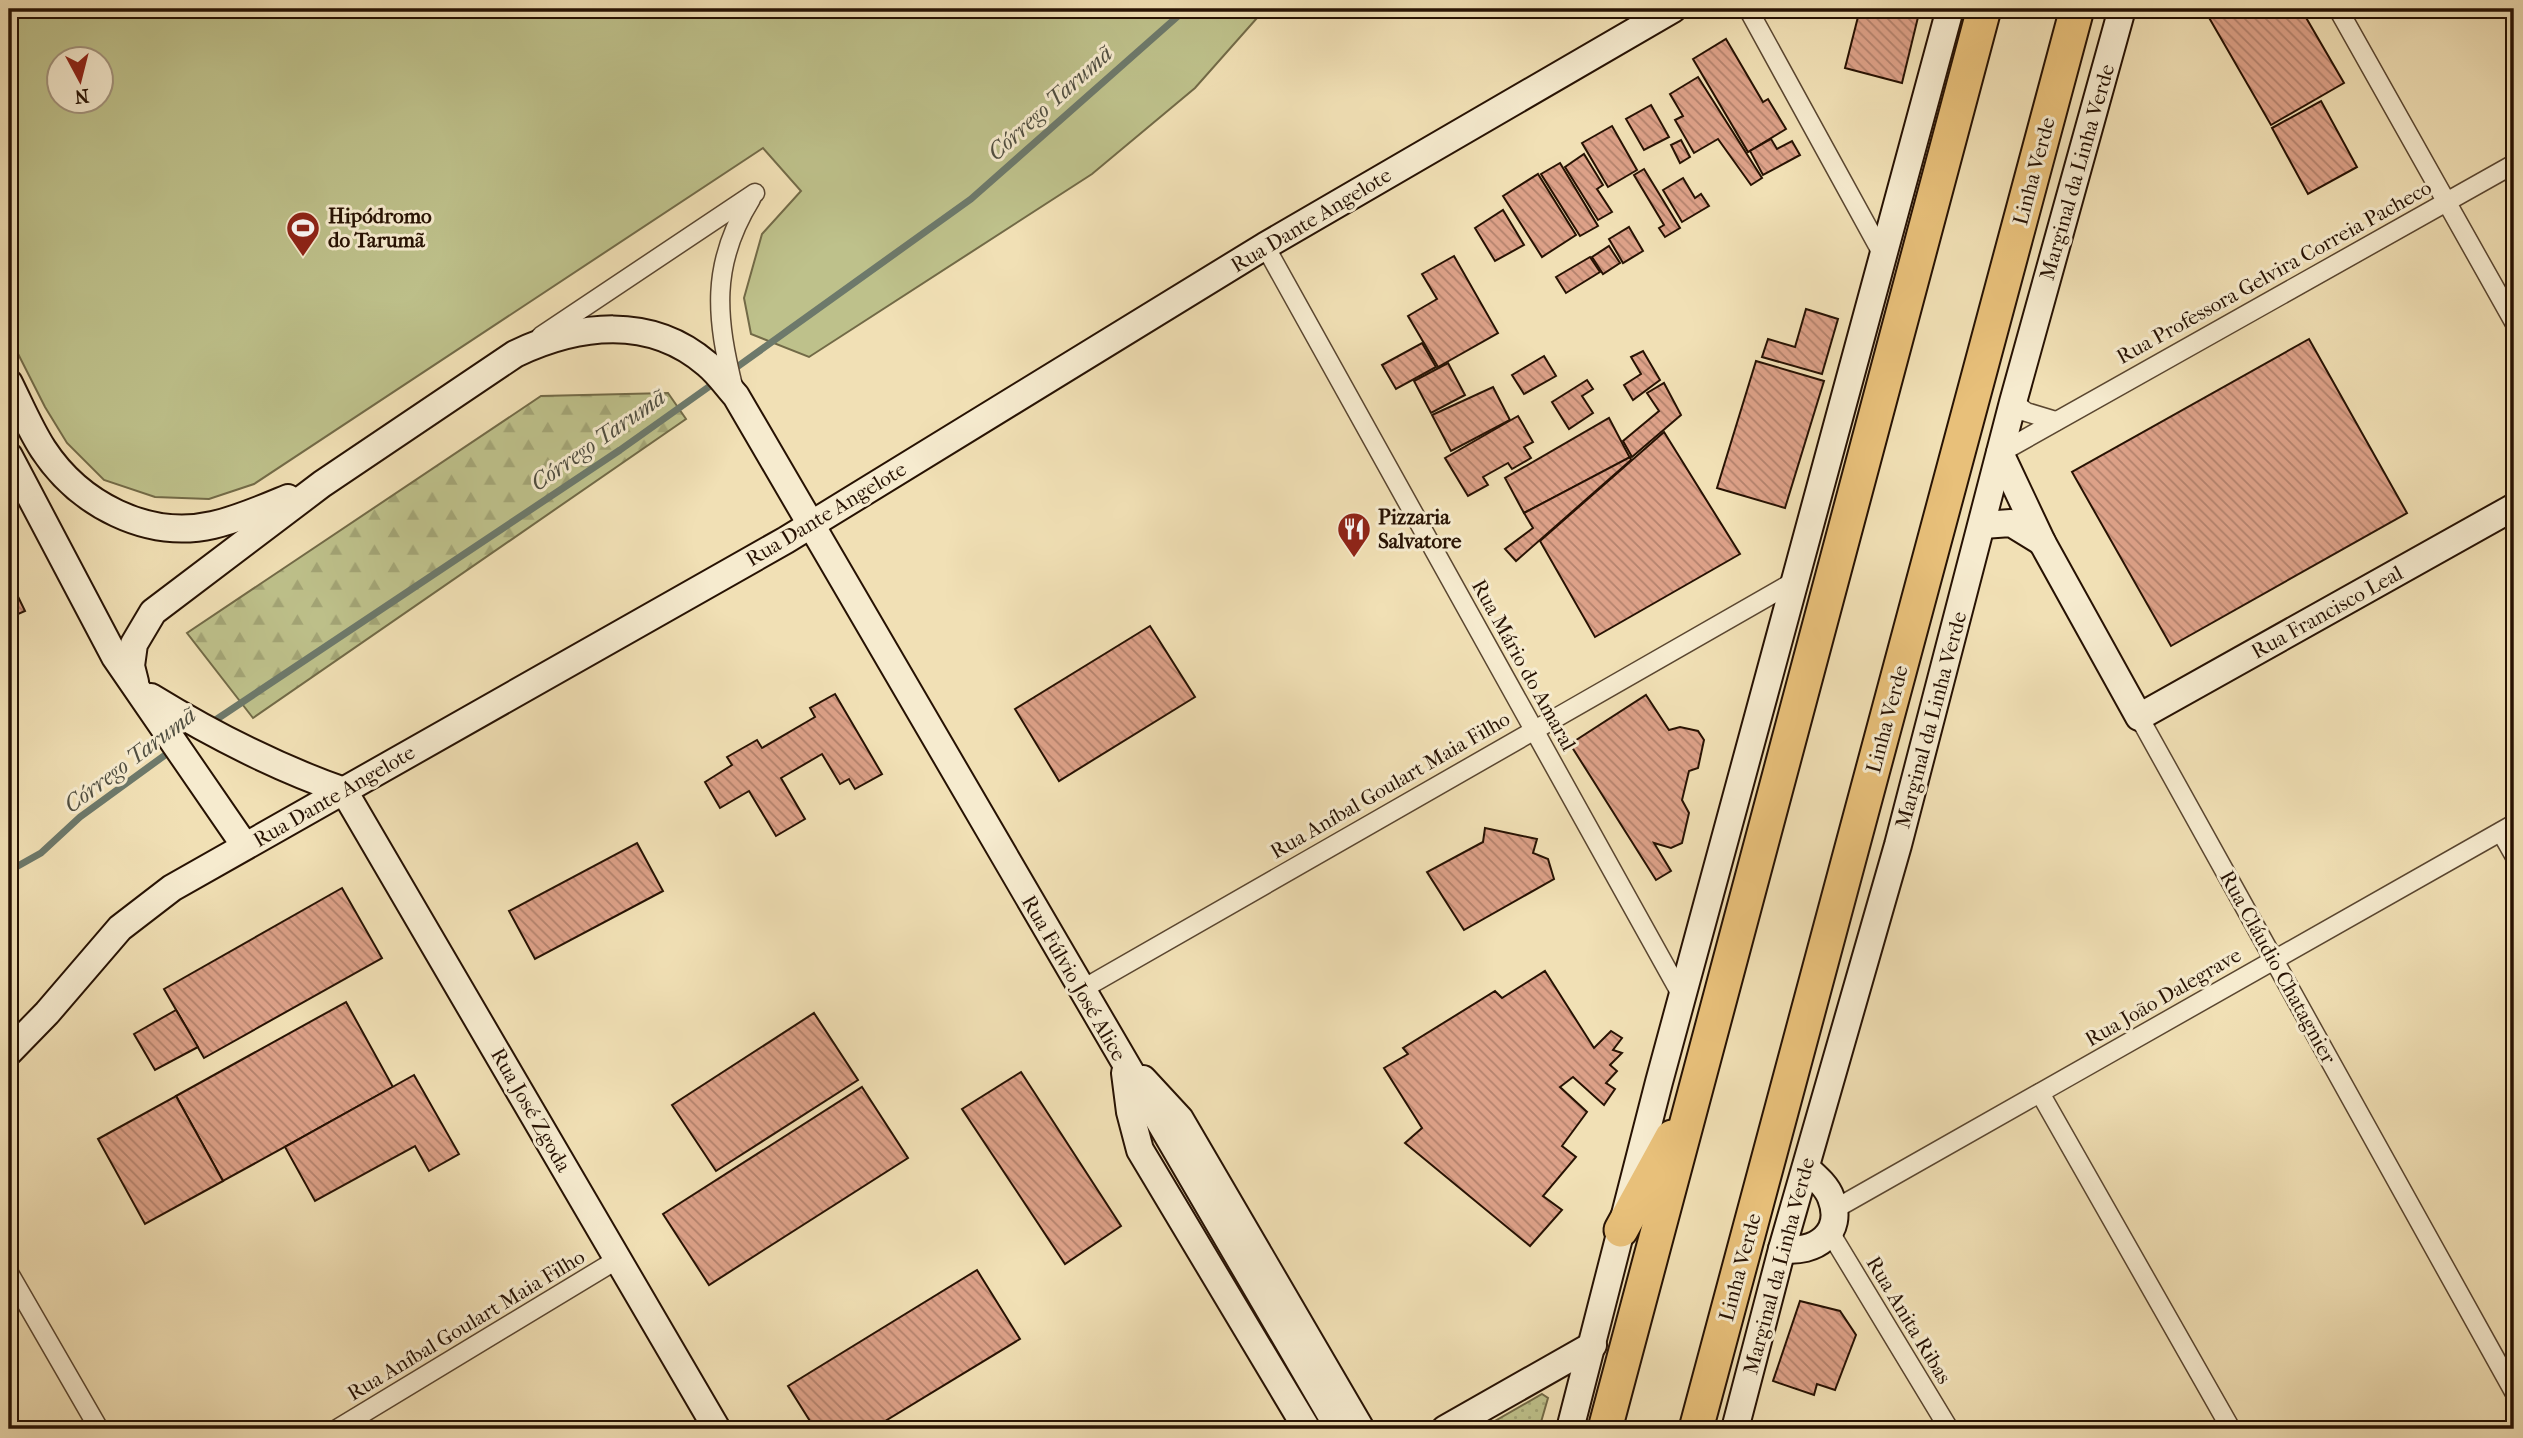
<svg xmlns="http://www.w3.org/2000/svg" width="2523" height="1438" font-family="'IM FELL French Canon',serif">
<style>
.green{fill:url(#green-dots);stroke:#726a47;stroke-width:2}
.forest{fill:url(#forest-firs);stroke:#726a47;stroke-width:2}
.pitch{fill:#bec18b;stroke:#726a47;stroke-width:2;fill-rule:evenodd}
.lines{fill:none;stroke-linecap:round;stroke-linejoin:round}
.stream{stroke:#6d796b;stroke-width:7}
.building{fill:url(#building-back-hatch);stroke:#271203;stroke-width:2}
.street-casing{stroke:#5a4630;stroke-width:21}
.secondary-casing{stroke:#271203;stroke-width:30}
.highway-casing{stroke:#271203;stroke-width:37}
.street{stroke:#f6ebcf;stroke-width:18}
.secondary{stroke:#f6ebcf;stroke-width:26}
.highway{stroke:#e8c07a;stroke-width:33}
.labels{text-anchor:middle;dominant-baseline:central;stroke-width:6;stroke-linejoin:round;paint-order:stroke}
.street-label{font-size:21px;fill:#271203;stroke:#f6ebcf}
.poi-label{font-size:21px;font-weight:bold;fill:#271203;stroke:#f6ebcf;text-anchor:start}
.water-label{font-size:23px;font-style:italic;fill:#504e40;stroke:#f6ebcf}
</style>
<defs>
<pattern id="green-dots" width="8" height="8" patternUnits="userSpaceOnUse" patternTransform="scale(1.75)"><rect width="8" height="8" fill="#bec18b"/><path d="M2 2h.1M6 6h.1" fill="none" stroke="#a3a576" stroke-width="1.8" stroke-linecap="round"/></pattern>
<pattern id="forest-firs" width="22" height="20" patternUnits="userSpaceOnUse" patternTransform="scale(1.75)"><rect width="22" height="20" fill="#bec18b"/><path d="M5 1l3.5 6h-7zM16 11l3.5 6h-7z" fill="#a3a576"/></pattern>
<pattern id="building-back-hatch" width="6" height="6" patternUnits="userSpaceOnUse" patternTransform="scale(1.75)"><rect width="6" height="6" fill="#dda188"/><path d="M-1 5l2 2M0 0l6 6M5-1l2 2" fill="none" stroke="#b3826d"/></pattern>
</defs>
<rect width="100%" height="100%" fill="#f1e0b5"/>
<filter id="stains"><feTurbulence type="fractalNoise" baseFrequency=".00286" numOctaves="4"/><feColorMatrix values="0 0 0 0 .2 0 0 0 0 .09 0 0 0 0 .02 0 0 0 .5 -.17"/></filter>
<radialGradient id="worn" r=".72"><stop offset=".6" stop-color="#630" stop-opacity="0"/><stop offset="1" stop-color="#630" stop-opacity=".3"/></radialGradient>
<!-- green -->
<path class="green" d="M1542 1394 1548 1398 1539 1429H1481Z"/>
<!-- forest -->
<path class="forest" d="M668 393 686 419 253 718 187 633 541 396Z"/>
<!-- pitch -->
<path class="pitch" d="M9 9H1265L1195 88 1092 174 809 357 751 334 744 298 762 234 801 191 763 148 254 484 209 499 155 497 104 480 67 443 45 407 9 336ZM60 60H102V102H60Z"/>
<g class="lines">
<!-- stream -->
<g class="stream">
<path d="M730 372 971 199 1186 9"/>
<path d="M211 723 620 450 717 381"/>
<path d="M9 871 41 853 80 817 172 750"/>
</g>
</g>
<!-- building -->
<g class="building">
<path d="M1860 9H1920L1902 83 1845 68Z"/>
<path d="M2204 9H2301L2344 83 2271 125Z"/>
<path d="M1726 39 1763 102 1768 99 1786 129 1748 152 1693 59Z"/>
<path d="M1698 77 1762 178 1751 185 1718 139 1694 153 1675 120 1683 116 1670 94Z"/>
<path d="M2321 101 2357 167 2308 194 2272 128Z"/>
<path d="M1651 105 1669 137 1644 150 1626 119Z"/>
<path d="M1612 126 1637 170 1608 187 1582 143Z"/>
<path d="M1771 139 1777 149 1792 141 1800 155 1763 175 1750 151Z"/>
<path d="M1681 140 1690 157 1680 163 1671 145Z"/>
<path d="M1584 154 1603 185 1597 189 1612 212 1598 220 1565 167Z"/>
<path d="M1560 163 1598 226 1580 236 1541 174Z"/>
<path d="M1644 169 1680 228 1665 237 1659 228 1664 225 1634 175Z"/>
<path d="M1538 174 1576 235 1542 257 1503 196Z"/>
<path d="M1683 178 1695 198 1701 194 1709 206 1682 222 1663 190Z"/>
<path d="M1503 210 1524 245 1495 261 1475 228Z"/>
<path d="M1629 227 1643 251 1623 263 1609 239Z"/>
<path d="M1609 246 1620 263 1603 274 1592 257Z"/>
<path d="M1454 256 1498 333 1438 367 1408 316 1437 299 1422 274Z"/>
<path d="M1590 257 1600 272 1566 293 1556 277Z"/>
<path d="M1806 309 1838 319 1822 374 1762 357 1768 339 1795 347Z"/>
<path d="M2309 339 2407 513 2171 646 2072 472Z"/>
<path d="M1422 343 1436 367 1396 389 1382 365Z"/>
<path d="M1643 351 1660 380 1633 400 1624 385 1641 374 1631 357Z"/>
<path d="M1544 356 1556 376 1524 394 1512 375Z"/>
<path d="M1756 361 1824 381 1785 508 1717 488Z"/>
<path d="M1448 363 1465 395 1431 413 1414 381Z"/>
<path d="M1587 380 1593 389 1582 396 1593 413 1569 429 1552 402Z"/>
<path d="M1664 383 1681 415 1632 457 1623 441 1659 411 1647 393Z"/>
<path d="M1493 387 1510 420 1451 451 1432 415Z"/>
<path d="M1518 416 1533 442 1524 447 1531 458 1512 469 1508 463 1483 477 1488 485 1468 496 1445 458Z"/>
<path d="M1609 418 1630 458 1524 513 1505 478Z"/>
<path d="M1664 432 1740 554 1595 637 1540 541Z"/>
<path d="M1630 457 1631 460 1516 561 1505 549 1533 528 1524 513Z"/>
<path d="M9 578 25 611 9 618Z"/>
<path d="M1150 626 1195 697 1059 781 1015 709Z"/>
<path d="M835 694 882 774 855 789 849 779 840 784 822 754 781 778 805 819 776 836 749 791 720 808 705 782 732 765 727 757 757 740 762 748 815 717 810 708Z"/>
<path d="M1646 695 1669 730 1680 727 1698 731 1704 740 1698 768 1689 771 1682 800 1689 813 1682 843 1671 848 1654 843 1671 871 1656 880 1570 744Z"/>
<path d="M1485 828 1537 839 1533 853 1548 859 1554 879 1464 930 1427 872 1483 842Z"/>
<path d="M637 843 663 891 535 959 509 911Z"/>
<path d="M342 888 382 958 204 1058 164 989Z"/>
<path d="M1545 971 1594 1048 1611 1031 1622 1038 1613 1050 1622 1053 1610 1065 1617 1071 1606 1083 1615 1089 1604 1105 1573 1077 1560 1087 1587 1112 1562 1146 1576 1157 1543 1196 1562 1210 1530 1246 1405 1143 1422 1128 1384 1068 1408 1054 1403 1048 1495 991 1502 998Z"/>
<path d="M346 1002 393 1087 223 1181 176 1096Z"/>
<path d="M176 1010 198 1047 155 1070 134 1034Z"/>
<path d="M814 1013 858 1080 716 1171 672 1105Z"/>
<path d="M1021 1072 1121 1226 1065 1264 962 1109Z"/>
<path d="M414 1075 459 1154 429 1171 415 1146 315 1201 285 1147Z"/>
<path d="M862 1087 908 1158 709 1285 663 1214Z"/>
<path d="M176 1096 223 1181 145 1224 98 1139Z"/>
<path d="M977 1270 1020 1339 872 1429H815L788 1386Z"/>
<path d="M1800 1301 1840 1311 1856 1335 1835 1390 1817 1384 1814 1395 1773 1381Z"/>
</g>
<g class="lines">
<!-- street casing -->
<g class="street-casing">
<g id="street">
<path d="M1748 9 1883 255"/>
<path d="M2338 9 2514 322"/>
<path d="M1265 246 1682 996"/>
<path d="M541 336 755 193"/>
<path d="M734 390C716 318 710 265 751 199"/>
<path d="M2013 402 2026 412 2056 421"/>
<path d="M2000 453 2514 164"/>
<path d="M2139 717 2514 1392"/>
<path d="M2501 832 2514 855"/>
<path d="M1081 990 1795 581"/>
<path d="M2040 1093 2231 1429"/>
<path d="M1835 1209 2514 824"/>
<path d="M1831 1234 1949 1429"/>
<path d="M9 1273 99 1429"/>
<path d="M337 1429 618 1259"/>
</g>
</g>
<!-- secondary casing -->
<g class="secondary-casing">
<g id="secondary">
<path d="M9 383C20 405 30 429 43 449 79 504 147 540 213 525 239 519 264 508 288 498"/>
<path d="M2000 453 2042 542 2139 717 2514 507"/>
<path d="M9 456 115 657 245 846"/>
<path d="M1983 525 2011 523 2042 542"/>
<path d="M135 682 131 666 134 644 153 612 322 484 515 354C578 324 650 315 707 364 718 373 727 386 736 396L1339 1429"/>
<path d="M151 697C213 735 275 767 344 791"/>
<path d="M344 791 717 1429"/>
<path d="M9 1052 47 1013 120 928 172 888 786 540 1265 246 1673 9"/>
<path d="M1125 1073 1130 1112 1140 1150 1307 1429"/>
<path d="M1143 1079 1180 1119 1361 1429"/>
<path d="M1782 1249C1815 1254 1845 1233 1831 1198 1827 1186 1815 1176 1806 1168"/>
<path d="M1445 1429 1593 1345"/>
<path d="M1570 1429 1659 1082 1950 9"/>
<path d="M1735 1429 1782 1249 1898 845 2013 402 2122 9"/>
</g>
</g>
<!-- highway casing -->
<g class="highway-casing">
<g id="highway">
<path d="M1621 1230 1672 1137"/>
<path d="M1605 1429 1984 9"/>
<path d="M1696 1429 2077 9"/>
</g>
</g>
<!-- street -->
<use href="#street" class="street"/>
<!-- secondary -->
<use href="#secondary" class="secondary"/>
<!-- highway -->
<use href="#highway" class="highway"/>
</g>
<!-- icons -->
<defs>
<g id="stadium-pin" transform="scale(1.75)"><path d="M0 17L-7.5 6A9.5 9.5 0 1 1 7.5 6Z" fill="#8f2418" stroke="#f6ebcf"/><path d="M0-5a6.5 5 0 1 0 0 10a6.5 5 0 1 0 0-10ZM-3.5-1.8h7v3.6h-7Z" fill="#fff"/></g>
<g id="restaurant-pin" transform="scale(1.75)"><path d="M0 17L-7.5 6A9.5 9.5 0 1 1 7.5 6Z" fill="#8f2418" stroke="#f6ebcf"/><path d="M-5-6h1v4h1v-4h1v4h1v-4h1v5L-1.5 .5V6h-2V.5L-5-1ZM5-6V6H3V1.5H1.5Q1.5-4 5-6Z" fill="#fff"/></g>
</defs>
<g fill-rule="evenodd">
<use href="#stadium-pin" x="303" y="228"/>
<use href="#restaurant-pin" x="1354" y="529"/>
</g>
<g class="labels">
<!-- street labels -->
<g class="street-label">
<text transform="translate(2034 171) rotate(-75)">Linha Verde</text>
<text transform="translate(2077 172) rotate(-74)">Marginal da Linha Verde</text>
<text transform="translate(1311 220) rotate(-31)">Rua Dante Angelote</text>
<text transform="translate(2274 272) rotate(-29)">Rua Professora Gelvira Correia Pacheco</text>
<text transform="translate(826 514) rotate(-31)">Rua Dante Angelote</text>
<text transform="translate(2327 612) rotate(-29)">Rua Francisco Leal</text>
<text transform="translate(1524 665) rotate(61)">Rua Mário do Amaral</text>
<text transform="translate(1887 719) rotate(-75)">Linha Verde</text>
<text transform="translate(1931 720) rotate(-75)">Marginal da Linha Verde</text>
<text transform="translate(1390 785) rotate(-30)">Rua Aníbal Goulart Maia Filho</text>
<text transform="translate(334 796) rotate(-30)">Rua Dante Angelote</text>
<text transform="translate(2278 967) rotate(61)">Rua Cláudio Chatagnier</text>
<text transform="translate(1074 978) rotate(60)">Rua Fúlvio José Alice</text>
<text transform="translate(2163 997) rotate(-30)">Rua João Dalegrave</text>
<text transform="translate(531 1110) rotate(60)">Rua José Zgoda</text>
<text transform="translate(1779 1266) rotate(-75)">Marginal da Linha Verde</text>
<text transform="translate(1740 1267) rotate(-75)">Linha Verde</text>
<text transform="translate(1909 1320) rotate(59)">Rua Anita Ribas</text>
<text transform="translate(466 1325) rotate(-31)">Rua Aníbal Goulart Maia Filho</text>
</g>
<!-- poi labels -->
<g class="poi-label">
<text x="328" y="216">Hipódromo<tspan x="328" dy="24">do Tarumã</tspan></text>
<text x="1378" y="517">Pizzaria<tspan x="1378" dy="24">Salvatore</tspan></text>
</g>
<!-- water labels -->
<g class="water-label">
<text transform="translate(1050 103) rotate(-42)">Córrego Tarumã</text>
<text transform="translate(598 440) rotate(-35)">Córrego Tarumã</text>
<text transform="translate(130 760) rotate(-37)">Córrego Tarumã</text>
</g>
</g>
<!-- margin -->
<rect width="2523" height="1438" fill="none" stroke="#f1e0b5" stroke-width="35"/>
<rect x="10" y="10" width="2502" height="1417" fill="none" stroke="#271203" stroke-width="3.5"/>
<rect x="18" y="18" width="2488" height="1403" fill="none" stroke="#271203" stroke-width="2"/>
<!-- north arrow -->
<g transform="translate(80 80) rotate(173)"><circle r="33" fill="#f6ebcf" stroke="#a3947d" stroke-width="2"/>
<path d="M0-5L12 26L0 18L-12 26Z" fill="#8f2418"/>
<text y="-10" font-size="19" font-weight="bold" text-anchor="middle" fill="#271203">N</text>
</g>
<rect width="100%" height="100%" filter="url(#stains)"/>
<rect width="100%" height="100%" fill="url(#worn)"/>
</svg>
